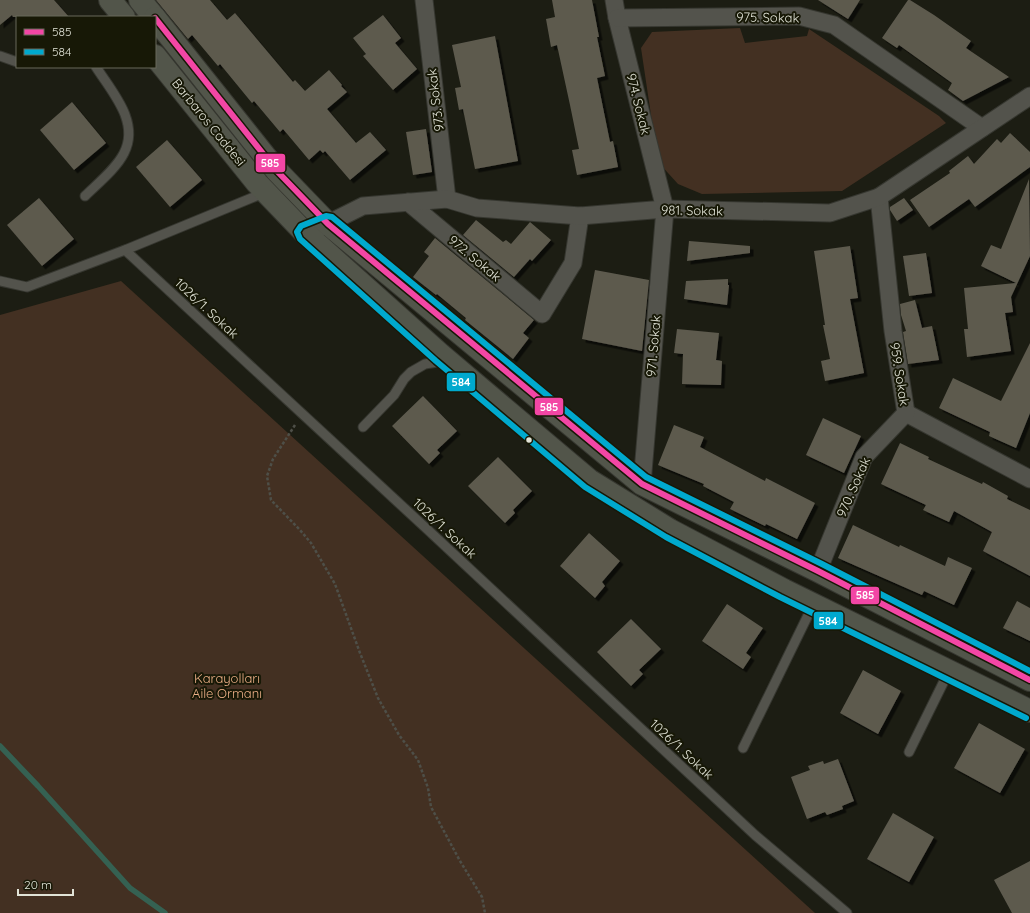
<svg xmlns="http://www.w3.org/2000/svg" width="1030" height="913" font-family="Quicksand,sans-serif">
<style>
.green{fill:#433022}
.lines{fill:none;stroke-linecap:round;stroke-linejoin:round}
.stream{stroke:#356152;stroke-width:5.5}
.building{fill:#5d5a4e;filter:url(#shadow)}
.service-casing{stroke:#363730;stroke-width:11}
.minor-casing{stroke:#363730;stroke-width:19}
.secondary-casing{stroke:#363730;stroke-width:24}
.path{stroke:#4e4f48;stroke-width:2.5;stroke-dasharray:3 2;stroke-linecap:butt}
.service{stroke:#53534c;stroke-width:9}
.minor{stroke:#53534c;stroke-width:17}
.secondary{stroke:#52554a;stroke-width:22}
.bus-1-casing{stroke:#171806;stroke-width:9}
.bus-2-casing{stroke:#171806;stroke-width:9}
.bus-1{stroke:#f346a5;stroke-width:6}
.bus-2{stroke:#00a9ce;stroke-width:6}
.bus-dot{fill:#e1e3d7;stroke:#171806;stroke-width:1.5}
.labels{text-anchor:middle;dominant-baseline:central;stroke-width:4;stroke-linejoin:round;paint-order:stroke}
.street-label{font-size:13px;fill:#e1e3d7;stroke:#171806}
.park-label{font-size:13px;fill:#ecaf87;stroke:#171806}
.line-badge{stroke:#171806;stroke-width:1.5}
.badge-label{font-size:11px;text-anchor:middle;font-weight:bold;fill:#fff}
</style>
<defs>
<filter id="shadow"><feDropShadow dx="3.5" dy="3.5" stdDeviation="0" flood-color="#0009"/></filter>
</defs>
<rect width="100%" height="100%" fill="#1c1d13"/>
<!-- green -->
<g class="green">
<path d="M740 28 745 43 807 36 809 29 939 116 946 123 842 191 702 194 678 184 658 162 641 48 652 32Z"/>
<path d="M121 281 815 913H0V315Z"/>
</g>
<g class="lines">
<!-- stream -->
<path class="stream" d="M0 746 38 786 130 888 165 913"/>
</g>
<!-- building -->
<g class="building">
<path d="M0 0H54L69 17H13L12 15 0 25Z"/>
<path d="M156 0H210L227 20 235 13 293 82 295 80 305 91 329 70 342 85 341 86 347 92 327 109 356 143 370 132 386 150 350 180 325 151 323 153 320 150 309 160 283 129 280 132 254 101 252 103 220 64 218 66 192 35 188 39Z"/>
<path d="M552 0H592L599 37H597L605 76 597 78 610 142 613 141 618 167 577 175 572 150 579 149 570 105 557 45 551 47 546 19 555 17Z"/>
<path d="M818 0H860L848 19Z"/>
<path d="M908 0H910L934 15 971 41 966 48 1009 77 963 101 948 90 952 83 899 45 897 48 882 38Z"/>
<path d="M383 15 401 38 395 43 417 69 393 90 363 56 366 54 353 38Z"/>
<path d="M495 36 518 161 475 169 463 109 459 110 455 88 461 87 452 45Z"/>
<path d="M72 102 106 143 74 170 40 130Z"/>
<path d="M426 129 432 172 413 175 406 132Z"/>
<path d="M1010 133 1030 152V167L975 207 969 199 929 227 910 200 950 173 949 171 968 156 974 164 997 139 1001 143Z"/>
<path d="M167 140 202 180 170 207 136 167Z"/>
<path d="M1029 179 1030 256 1011 297 1013 312 1005 313 1011 351 967 357 964 329H968L964 288 1016 283 981 266 991 245 1001 249Z"/>
<path d="M39 198 74 239 42 266 7 225Z"/>
<path d="M904 198 913 210 897 221 890 210V207Z"/>
<path d="M476 220 503 242 506 240 511 244 530 222 551 240 532 261 530 259 514 277 463 235Z"/>
<path d="M435 238 534 320 523 333 529 338 513 359 465 320 466 318 437 294 436 295 413 277 429 256 424 252Z"/>
<path d="M689 241 750 246V253L687 261Z"/>
<path d="M850 246 858 298 850 299 864 373 825 381 821 361 830 359 823 325H825L814 251Z"/>
<path d="M926 253 932 293 909 296 903 256Z"/>
<path d="M595 270 649 280 642 351 582 339Z"/>
<path d="M728 279V285H729L727 305 684 299 686 281Z"/>
<path d="M915 300 922 328 932 326 939 360 908 364 903 332 906 331 901 315 900 304Z"/>
<path d="M677 329 719 333 716 360 722 361 721 385 682 384 683 354 674 353Z"/>
<path d="M1030 343V413L1016 448 989 436 990 432 939 408 953 378 1001 401Z"/>
<path d="M423 396 457 431 437 450 440 453 429 464 392 426Z"/>
<path d="M823 418 861 436 844 473 806 455Z"/>
<path d="M674 425 704 437 700 447 765 481 766 478 815 503 797 539 766 524 765 526 730 509 734 502 703 486 704 484 658 465Z"/>
<path d="M900 443 929 457 928 459 982 484 983 482 1008 496 1007 499 1030 510V576L983 551 992 532 954 511 949 522 923 510 926 505 881 484Z"/>
<path d="M498 457 532 491 513 510 515 513 505 523 468 486Z"/>
<path d="M853 525 899 547 900 545 945 566 948 557 972 568 954 605 924 591 922 595 838 558Z"/>
<path d="M589 533 620 561 602 582 605 586 595 598 560 566Z"/>
<path d="M1017 601 1030 608V641L1003 628Z"/>
<path d="M727 604 763 628 746 653 751 657 743 669 702 641Z"/>
<path d="M631 619 661 649 639 670 643 674 631 686 597 652Z"/>
<path d="M863 670 901 691 878 734 840 713Z"/>
<path d="M979 723 1025 749 1000 793 954 768Z"/>
<path d="M838 759 854 801 842 806 843 809 827 815 825 812 807 819 791 777 810 770 808 766 823 761 824 764Z"/>
<path d="M893 813 934 837 909 882 867 859Z"/>
<path d="M1030 861V913H1012L994 880Z"/>
</g>
<g class="lines">
<!-- service casing -->
<g class="service-casing">
<g id="service">
<path d="M0 56 17 62"/>
<path d="M85 196C97 184 116 169 124 153 140 122 112 92 96 67"/>
<path d="M125 250 428 530 755 835 847 913"/>
<path d="M0 281 27 287 125 250 266 192"/>
<path d="M363 427 394 395 404 379 411 372 425 364 444 361"/>
<path d="M743 748 813 605"/>
<path d="M909 752 949 671"/>
</g>
</g>
<!-- minor casing -->
<g class="minor-casing">
<g id="minor">
<path d="M424 0 447 199"/>
<path d="M614 0 617 18 665 209 642 484"/>
<path d="M617 18 799 16 834 25 982 128"/>
<path d="M879 197 893 331 906 413"/>
<path d="M408 202 542 314 573 263 580 216"/>
<path d="M319 228 363 206 447 199 477 208 580 216 665 209 830 213 879 197 1030 96"/>
<path d="M906 413 1030 479"/>
<path d="M818 571 864 457 906 413"/>
</g>
</g>
<!-- secondary casing -->
<g class="secondary-casing">
<g id="secondary">
<path d="M110 0 124 17"/>
<path d="M140 0 154 17"/>
<path d="M155 18 276 170 328 224 642 484 818 571 1030 680"/>
<path d="M155 56 257 183 305 233 441 355 589 480 670 530 784 590 1030 711"/>
</g>
</g>
<!-- path -->
<path class="path" d="M295 425 273 459 267 476 271 500 300 530 311 543 335 584 360 653 378 698 399 735 418 760 428 788 431 807 460 861 482 897 485 913"/>
<!-- service -->
<use href="#service" class="service"/>
<!-- minor -->
<use href="#minor" class="minor"/>
<!-- secondary -->
<use href="#secondary" class="secondary"/>
<!-- bus-1 casing -->
<g class="bus-1-casing">
<path id="bus-1" d="M155 18 276 170 328 224 642 484 818 571 1030 680"/>
</g>
<!-- bus-2 casing -->
<g class="bus-2-casing">
<path id="bus-2" d="M1026 718 780 597 666 537 585 487 436 361 300 239 297 232 301 226 326 216 332 217 646 477 822 564 1030 671"/>
</g>
<!-- bus-1 -->
<use href="#bus-1" class="bus-1"/>
<!-- bus-2 -->
<use href="#bus-2" class="bus-2"/>
</g>
<!-- markers -->
<circle class="bus-dot" cx="529" cy="440" r="3.5"/>
<g class="labels">
<!-- street labels -->
<g class="street-label">
<text transform="translate(768 17) rotate(1)">975. Sokak</text>
<text transform="translate(435 100) rotate(-97)">973. Sokak</text>
<text transform="translate(639 104) rotate(76)">974. Sokak</text>
<text transform="translate(209 122) rotate(51)">Barbaros Caddesi</text>
<text transform="translate(692 210) rotate(1)">981. Sokak</text>
<text transform="translate(475 258) rotate(40)">972. Sokak</text>
<text transform="translate(207 308) rotate(43)">1026/1. Sokak</text>
<text transform="translate(653 346) rotate(-85)">971. Sokak</text>
<text transform="translate(900 374) rotate(81)">959. Sokak</text>
<text transform="translate(853 487) rotate(-66)">970. Sokak</text>
<text transform="translate(445 528) rotate(43)">1026/1. Sokak</text>
<text transform="translate(682 749) rotate(43)">1026/1. Sokak</text>
</g>
<!-- park labels -->
<g class="park-label">
<text x="227" y="678">Karayolları<tspan x="227" dy="15">Aile Ormanı</tspan></text>
</g>
</g>
<g class="line-badge">
<rect x="255" y="153" width="31" height="20" rx="4" fill="#f346a5"/>
<rect x="446" y="372" width="30" height="20" rx="4" fill="#00a9ce"/>
<rect x="534" y="397" width="30" height="19" rx="4" fill="#f346a5"/>
<rect x="850" y="586" width="30" height="19" rx="4" fill="#f346a5"/>
<rect x="813" y="611" width="31" height="19" rx="4" fill="#00a9ce"/>
</g>
<g class="badge-label">
<text x="270" y="167">585</text>
<text x="461" y="386">584</text>
<text x="549" y="411">585</text>
<text x="865" y="599">585</text>
<text x="828" y="625">584</text>
</g>
<!-- legend -->
<rect x="16" y="16" width="140" height="52" fill="#171806" stroke="#68695a"/>
<rect x="24" y="29" width="20" height="6" fill="#f346a5" stroke="#68695a"/>
<text x="52" y="36" font-size="12" fill="#e1e3d7">585</text>
<rect x="24" y="49" width="20" height="6" fill="#00a9ce" stroke="#68695a"/>
<text x="52" y="56" font-size="12" fill="#e1e3d7">584</text>
<!-- scale -->
<path d="M18 889v6h55v-6" fill="none" stroke="#e1e3d7" stroke-width="2"/>
<text x="24" y="889" font-size="12" fill="#e1e3d7" stroke="#171806" stroke-width="3" paint-order="stroke">20 m</text>
</svg>
